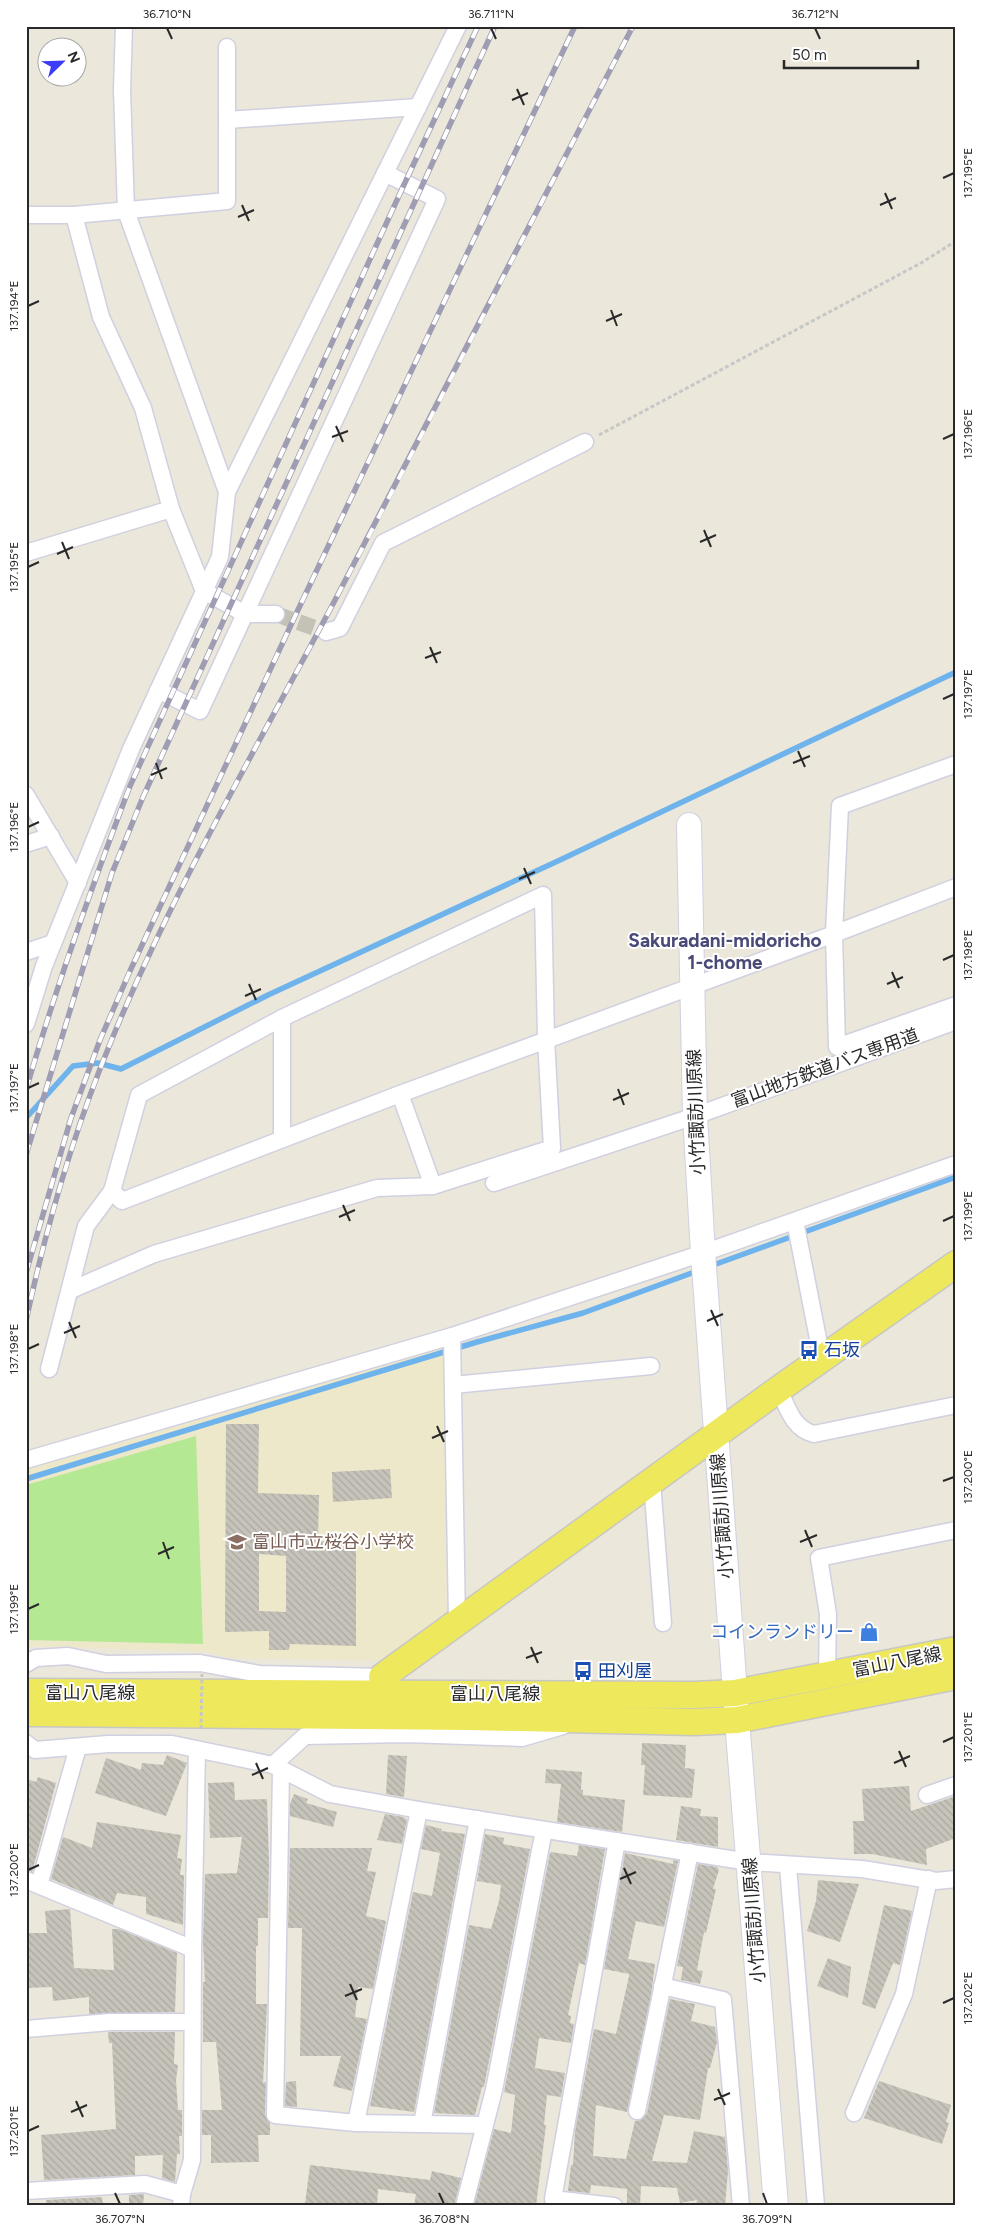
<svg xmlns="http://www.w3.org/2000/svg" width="982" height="2232" font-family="Figtree,'Noto Sans JP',sans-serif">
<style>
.education{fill:#ede8ca}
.pitch{fill:#b4e893}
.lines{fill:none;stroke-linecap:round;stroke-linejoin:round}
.stream{stroke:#6eb3ec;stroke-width:5.5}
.building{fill:url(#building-back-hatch);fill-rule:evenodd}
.street-tunnel{stroke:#c4c1b7;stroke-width:16;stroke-dasharray:16 8;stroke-linecap:butt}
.street-casing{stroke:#d0d0e1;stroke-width:19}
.secondary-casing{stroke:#d0d0e1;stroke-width:26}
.primary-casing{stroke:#c7c7c7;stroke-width:29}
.path{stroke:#c7c7c7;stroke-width:3;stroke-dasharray:4 2.5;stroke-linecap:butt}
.street{stroke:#fff;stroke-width:16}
.secondary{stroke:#fff;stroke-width:24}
.primary{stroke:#eee85c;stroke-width:26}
.rail-casing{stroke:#9e9db3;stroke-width:5.5}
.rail{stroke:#fff;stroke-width:4;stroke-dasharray:11;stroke-linecap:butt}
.path-bridge{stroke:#c7c7c7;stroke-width:3;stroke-dasharray:4 2.5;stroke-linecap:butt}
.ticks{fill:none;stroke:#292929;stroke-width:2}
.labels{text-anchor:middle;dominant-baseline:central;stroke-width:4;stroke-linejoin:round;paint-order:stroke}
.street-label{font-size:18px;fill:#292929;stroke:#fff}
.transit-label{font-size:18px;fill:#164399;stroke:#fff;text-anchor:start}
.education-label{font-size:18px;fill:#785e54;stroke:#fff;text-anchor:start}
.shop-label{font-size:18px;fill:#366cbe;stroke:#fff;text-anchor:end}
.neighbourhood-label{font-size:19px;font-weight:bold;fill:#4a4a78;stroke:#fff}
.neatline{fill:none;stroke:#292929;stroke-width:2}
.ticks-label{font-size:12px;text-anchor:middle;fill:#292929}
</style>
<defs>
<pattern id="building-back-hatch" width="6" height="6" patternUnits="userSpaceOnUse" patternTransform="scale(1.25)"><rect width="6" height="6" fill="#c6c3ba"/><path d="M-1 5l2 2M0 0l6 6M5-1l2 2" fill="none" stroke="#aaa8a0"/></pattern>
</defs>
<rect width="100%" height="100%" fill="#ebe7da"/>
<!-- education -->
<path class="education" d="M439 1345 448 1358 446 1617 387 1661 231 1658 207 1652 26 1646V1466Z"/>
<!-- pitch -->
<path class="pitch" d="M196 1436 203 1644 26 1640V1485Z"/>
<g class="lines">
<!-- stream -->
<g class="stream">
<path d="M26 1118 73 1066 98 1063 121 1069 268 995 560 860 956 672"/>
<path d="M708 1267 956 1177"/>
<path d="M26 1479 477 1342 583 1313 700 1270"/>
</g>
</g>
<!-- building -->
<g class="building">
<path d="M226 1424H259L258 1493 319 1495 318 1541H356V1646L290 1644 289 1650H269V1631L225 1632ZM259 1554 286 1556V1612L259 1611Z"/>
<path d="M390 1469 392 1498 333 1502 332 1472Z"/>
<path d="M642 1743 686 1745 685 1768 695 1769 692 1798 643 1795 645 1765H641Z"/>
<path d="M167 1755 187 1763 166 1816 95 1793 106 1758 141 1770 142 1763 163 1765Z"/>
<path d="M388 1755 407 1756 404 1797 386 1794Z"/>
<path d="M546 1769 582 1772 581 1790H583V1795L625 1800 622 1832 557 1822 561 1784 545 1783Z"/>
<path d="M38 1777 56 1783 32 1872 26 1870V1779L36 1782Z"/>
<path d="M234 1782 235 1800 267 1799 269 1863V1860L268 1918H258V1946H256V2004H267L263 2083 266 2082 265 2115 270 2123V2135H258L259 2162 211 2163V2135H202V2110H222L216 2042H203V1982H205L203 1942 205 1874 237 1873 242 1837 210 1838 208 1783Z"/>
<path d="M909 1786 911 1811 956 1796V1838L926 1849 927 1865 872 1854H854L853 1821H864L862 1789Z"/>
<path d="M294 1794 308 1799 306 1803 337 1812 333 1827 290 1816V1804Z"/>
<path d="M681 1806 701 1809 700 1816 718 1817V1847L676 1840Z"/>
<path d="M385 1814 403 1817 407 1820 402 1844 377 1840Z"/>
<path d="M97 1822 181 1835 177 1858 182 1859 180 1875H184L183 1925 146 1914V1897L117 1893 113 1905 51 1879 63 1837 92 1848Z"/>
<path d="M426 1825 442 1829 441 1831 465 1834 414 2112 370 2106 413 1892 432 1896 440 1853 421 1849Z"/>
<path d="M485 1834 504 1838 503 1844 530 1849 484 2087H482L475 2115 434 2113 469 1925 491 1929 499 1901 501 1885 477 1881Z"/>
<path d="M579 1845 605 1849 585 1965 579 1963 568 2015 571 2016 570 2023 574 2024 571 2043 539 2038 535 2068 565 2073 561 2097 547 2095 544 2125H546L536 2206H474L494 2129 511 2133 515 2095 504 2092 550 1853 551 1852 577 1856Z"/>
<path d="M290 1848H372L367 1871 376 1872 366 1916 386 1921 373 1989 358 1987 355 2017 367 2019 352 2091 333 2086 341 2056H300L302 1928H288Z"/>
<path d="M625 1853 673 1864V1860L678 1861 664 1927 636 1921 628 1959 655 1964 651 1995 627 2112 596 2105 593 2156 626 2159 635 2121 641 2120 647 2113 670 1999 695 2004 691 2021 715 2027 717 2042 710 2068H708L700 2120 664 2115 652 2161 687 2163 694 2131 725 2137 728 2171 725 2206H696L697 2200 680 2203 677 2188 641 2186 640 2206H627V2189L591 2185 590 2193 568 2191 571 2165H573L575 2131 594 2029 616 2034 629 1976V1974L604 1969Z"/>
<path d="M698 1864 717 1867 719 1870 713 1889H716L706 1933 704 1932 697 1970 703 1971 700 1984 681 1980 683 1967 677 1966Z"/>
<path d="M818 1880 859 1884 840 1942 807 1931 816 1901Z"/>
<path d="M884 1905 912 1911 900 1965 893 1963 875 2009 862 2004Z"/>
<path d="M70 1909 74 1968 114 1970 112 1929H119L177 1953 175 2012 89 2014V1997L53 2001 52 1987 26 1988V1933H47L45 1911Z"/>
<path d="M828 1958 851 1967 848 1998 817 1986Z"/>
<path d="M108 2032H175L174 2064 178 2065 176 2080 178 2110H182V2136H179L180 2154H177L175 2182 162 2178 163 2155 135 2156V2175L44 2180 41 2135 116 2129 112 2043H109Z"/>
<path d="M296 2081 297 2107 285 2106 286 2082Z"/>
<path d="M879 2081 951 2105 946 2122 949 2123 942 2144 864 2118Z"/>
<path d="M310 2165 430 2180 432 2171 461 2178 454 2206H414L416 2194 378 2189 377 2206H324L305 2204Z"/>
<path d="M144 2194 143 2206H129V2195Z"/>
<path d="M102 2197 103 2206H46V2200Z"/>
</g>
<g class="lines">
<!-- street-tunnel -->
<path class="street-tunnel" d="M276 614 326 632"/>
<!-- street casing -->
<g class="street-casing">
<g id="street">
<path d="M124 26 122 90 126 211 227 492"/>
<path d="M227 120 418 107"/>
<path d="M26 215H74L227 201V47"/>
<path d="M74 215 101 317 143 408 171 509 204 591 245 614H276"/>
<path d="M26 553 171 509"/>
<path d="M326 632 340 628 383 543 585 442"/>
<path d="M158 690 200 711 437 199 385 173"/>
<path d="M956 764 840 806 834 934 837 1047 956 1005"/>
<path d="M26 795 78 883"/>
<path d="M26 844 51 836"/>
<path d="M26 952 53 943"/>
<path d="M282 1018 139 1095 112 1191 122 1201 400 1094 834 934 956 887"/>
<path d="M26 1024 44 966 131 749 220 557 227 492 458 26"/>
<path d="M282 1139V1018L543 895 546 1039 552 1148 433 1186 400 1094"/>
<path d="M494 1183 695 1116 956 1021"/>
<path d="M795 1221 822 1359"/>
<path d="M71 1290 154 1254 377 1188 433 1186"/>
<path d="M452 1336 457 1621"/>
<path d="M49 1369 86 1226 112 1191"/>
<path d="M453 1385 651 1366"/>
<path d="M779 1389C787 1407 793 1429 814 1434L956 1405"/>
<path d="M26 1460 452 1336 703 1253 956 1164"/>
<path d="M653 1480V1495L663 1623"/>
<path d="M26 1664 36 1658 68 1656 106 1664 200 1663 260 1674 382 1677"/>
<path d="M827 1676 828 1614 819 1558 956 1530"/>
<path d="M26 1743 35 1750 108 1744H172L273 1765 330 1794 419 1810 749 1862 862 1869 936 1881 956 1879"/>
<path d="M273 1765 305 1736 406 1734 522 1738 563 1726"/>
<path d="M281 1770 275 2115 356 2123 484 2125"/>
<path d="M927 1795 956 1785"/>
<path d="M788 1866 816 2206"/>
<path d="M26 1880 193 1949"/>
<path d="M39 1885 78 1747"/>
<path d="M662 1986 723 2000 741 2206"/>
<path d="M26 2029 110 2022H192"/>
<path d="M637 2111 690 1852"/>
<path d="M854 2113 904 1994 929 1879"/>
<path d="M356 2123 419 1810"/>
<path d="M422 2124 478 1819"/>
<path d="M26 2191 145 2184 182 2194"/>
<path d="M181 2206 182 2194 192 2160 193 1949 197 1750"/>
<path d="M464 2206 494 2090 544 1830"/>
<path d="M614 2206 553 2199 617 1841"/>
</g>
</g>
<!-- secondary casing -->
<g class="secondary-casing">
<path id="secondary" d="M689 825 695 1116 703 1253 737 1720 776 2206"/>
</g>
<!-- primary casing -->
<g class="primary-casing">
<g id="primary">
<path d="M382 1677 779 1389 956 1264"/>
<path d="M29 1692 694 1695 735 1693 956 1650"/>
<path d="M31 1713 470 1717 694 1722 737 1720 956 1676"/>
</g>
</g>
<!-- path -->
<path class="path" d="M599 435 921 263 956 241"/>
<!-- street -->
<use href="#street" class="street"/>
<!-- secondary -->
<use href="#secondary" class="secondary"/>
<!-- primary -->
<use href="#primary" class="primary"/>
<!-- rail casing -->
<g class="rail-casing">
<g id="rail">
<path d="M26 1090C56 987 92 886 130 786L402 189 478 26"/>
<path d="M26 1155 112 873 143 797 495 26"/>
<path d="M26 1273 71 1118 100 1040 130 971 297 612 575 26"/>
<path d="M26 1321C46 1227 75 1128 112 1039 174 888 258 746 334 602 435 411 533 218 633 26"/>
</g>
</g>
<!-- rail -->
<use href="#rail" class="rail"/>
<!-- path-bridge -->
<path class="path-bridge" d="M201 1729 202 1674"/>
</g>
<!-- ticks -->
<path class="ticks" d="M167 28 172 39M491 28 496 39M815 28 820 39M517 89 524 105M512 100 528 93M943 178 954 173M885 193 892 209M242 205 249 221M880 205 896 198M238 217 254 210M28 306 39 301M611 310 617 326M606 321 622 314M336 426 343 442M332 437 348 431M943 439 954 434M704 530 711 547M62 542 69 559M700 542 716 535M57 554 73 547M28 567 39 562M430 647 437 663M425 658 441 652M943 699 954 694M798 751 805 767M156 763 162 779M793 763 810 756M151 775 167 768M28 827 39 822M524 868 531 884M519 879 535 872M943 960 954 955M892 972 899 988M249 984 256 1000M887 984 903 977M245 996 261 989M28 1088 39 1083M618 1089 624 1105M613 1100 629 1093M343 1205 350 1221M339 1217 355 1210M943 1221 954 1216M711 1310 718 1326M707 1321 723 1314M69 1322 76 1338M64 1333 80 1326M28 1349 39 1344M437 1426 444 1442M432 1438 448 1431M943 1481 954 1477M805 1530 812 1547M163 1542 169 1559M800 1542 817 1535M158 1554 174 1547M28 1609 39 1604M531 1647 538 1663M526 1658 542 1652M943 1742 954 1737M899 1751 906 1767M256 1763 263 1779M894 1763 910 1756M252 1775 268 1768M624 1868 631 1884M28 1870 39 1865M620 1879 636 1872M350 1984 357 2000M345 1996 362 1989M943 2003 954 1998M718 2089 725 2105M714 2100 730 2093M76 2101 83 2117M71 2112 87 2105M28 2131 39 2126M115 2193 120 2204M439 2193 444 2204M763 2193 767 2204"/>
<!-- icons -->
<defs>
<g id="bus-bare" transform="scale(1.5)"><path d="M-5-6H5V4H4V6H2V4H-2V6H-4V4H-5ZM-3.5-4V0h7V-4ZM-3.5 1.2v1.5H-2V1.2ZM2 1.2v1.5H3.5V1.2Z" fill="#1a4fb4" stroke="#fff" stroke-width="2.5" paint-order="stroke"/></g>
<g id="school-bare" transform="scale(1.5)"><path d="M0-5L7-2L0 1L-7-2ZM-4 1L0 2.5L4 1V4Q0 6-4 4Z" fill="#8d6e63" stroke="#fff" stroke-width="2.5" paint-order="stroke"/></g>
<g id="shop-bare" transform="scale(1.5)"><path d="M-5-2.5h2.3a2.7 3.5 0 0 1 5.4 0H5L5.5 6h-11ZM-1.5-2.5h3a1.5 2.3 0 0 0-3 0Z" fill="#3f7fe0" stroke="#fff" stroke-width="2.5" paint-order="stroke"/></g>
</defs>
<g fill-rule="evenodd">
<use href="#bus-bare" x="809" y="1350"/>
<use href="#school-bare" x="237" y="1542"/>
<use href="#shop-bare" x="869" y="1632"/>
<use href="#bus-bare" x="583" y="1671"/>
</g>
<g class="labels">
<!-- street labels -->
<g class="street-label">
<text transform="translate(825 1068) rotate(-20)">富山地方鉄道バス専用道</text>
<text transform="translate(696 1112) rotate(-92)">小竹諏訪川原線</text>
<text transform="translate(722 1516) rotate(-94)">小竹諏訪川原線</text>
<text transform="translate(897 1662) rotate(-11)">富山八尾線</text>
<text x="90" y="1693">富山八尾線</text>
<text x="495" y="1694">富山八尾線</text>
<text transform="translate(754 1920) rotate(-94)">小竹諏訪川原線</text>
</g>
<!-- transit labels -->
<g class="transit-label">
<text x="824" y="1350">石坂</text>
<text x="598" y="1671">田刈屋</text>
</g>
<!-- education labels -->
<g class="education-label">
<text x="252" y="1542">富山市立桜谷小学校</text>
</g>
<!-- shop labels -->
<g class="shop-label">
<text x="854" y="1632">コインランドリー</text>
</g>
<!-- neighbourhood labels -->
<g class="neighbourhood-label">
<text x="725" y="940">Sakuradani-midoricho<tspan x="725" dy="22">1-chome</tspan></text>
</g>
</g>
<!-- border -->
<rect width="982" height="2232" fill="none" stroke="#ffffff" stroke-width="55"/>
<!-- north arrow -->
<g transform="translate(62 62) rotate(67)"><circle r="24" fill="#ffffff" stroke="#a9a9a9"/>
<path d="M0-4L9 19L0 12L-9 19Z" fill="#3c3bf7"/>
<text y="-8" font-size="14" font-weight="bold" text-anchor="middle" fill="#292929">N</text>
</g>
<!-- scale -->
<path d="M784 60v8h134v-8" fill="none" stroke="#292929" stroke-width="2.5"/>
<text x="792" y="60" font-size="15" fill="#292929" stroke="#ffffff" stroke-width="4" paint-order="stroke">50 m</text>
<rect x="28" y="28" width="926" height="2176" class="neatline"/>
<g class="ticks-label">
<text x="167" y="18">36.710°N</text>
<text x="491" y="18">36.711°N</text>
<text x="815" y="18">36.712°N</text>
<text transform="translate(968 173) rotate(-90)" y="4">137.195°E</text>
<text transform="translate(14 306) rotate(-90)" y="4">137.194°E</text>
<text transform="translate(968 434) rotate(-90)" y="4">137.196°E</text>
<text transform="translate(14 567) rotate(-90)" y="4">137.195°E</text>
<text transform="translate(968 694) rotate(-90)" y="4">137.197°E</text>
<text transform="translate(14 827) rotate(-90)" y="4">137.196°E</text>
<text transform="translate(968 955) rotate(-90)" y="4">137.198°E</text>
<text transform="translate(14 1088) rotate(-90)" y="4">137.197°E</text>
<text transform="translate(968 1216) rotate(-90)" y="4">137.199°E</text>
<text transform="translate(14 1349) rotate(-90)" y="4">137.198°E</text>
<text transform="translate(968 1477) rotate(-90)" y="4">137.200°E</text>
<text transform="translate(14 1609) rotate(-90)" y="4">137.199°E</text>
<text transform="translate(968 1737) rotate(-90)" y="4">137.201°E</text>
<text transform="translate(14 1870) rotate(-90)" y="4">137.200°E</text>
<text transform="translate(968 1998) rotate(-90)" y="4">137.202°E</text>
<text transform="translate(14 2131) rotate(-90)" y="4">137.201°E</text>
<text x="120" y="2223">36.707°N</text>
<text x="444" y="2223">36.708°N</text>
<text x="767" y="2223">36.709°N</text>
</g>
</svg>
